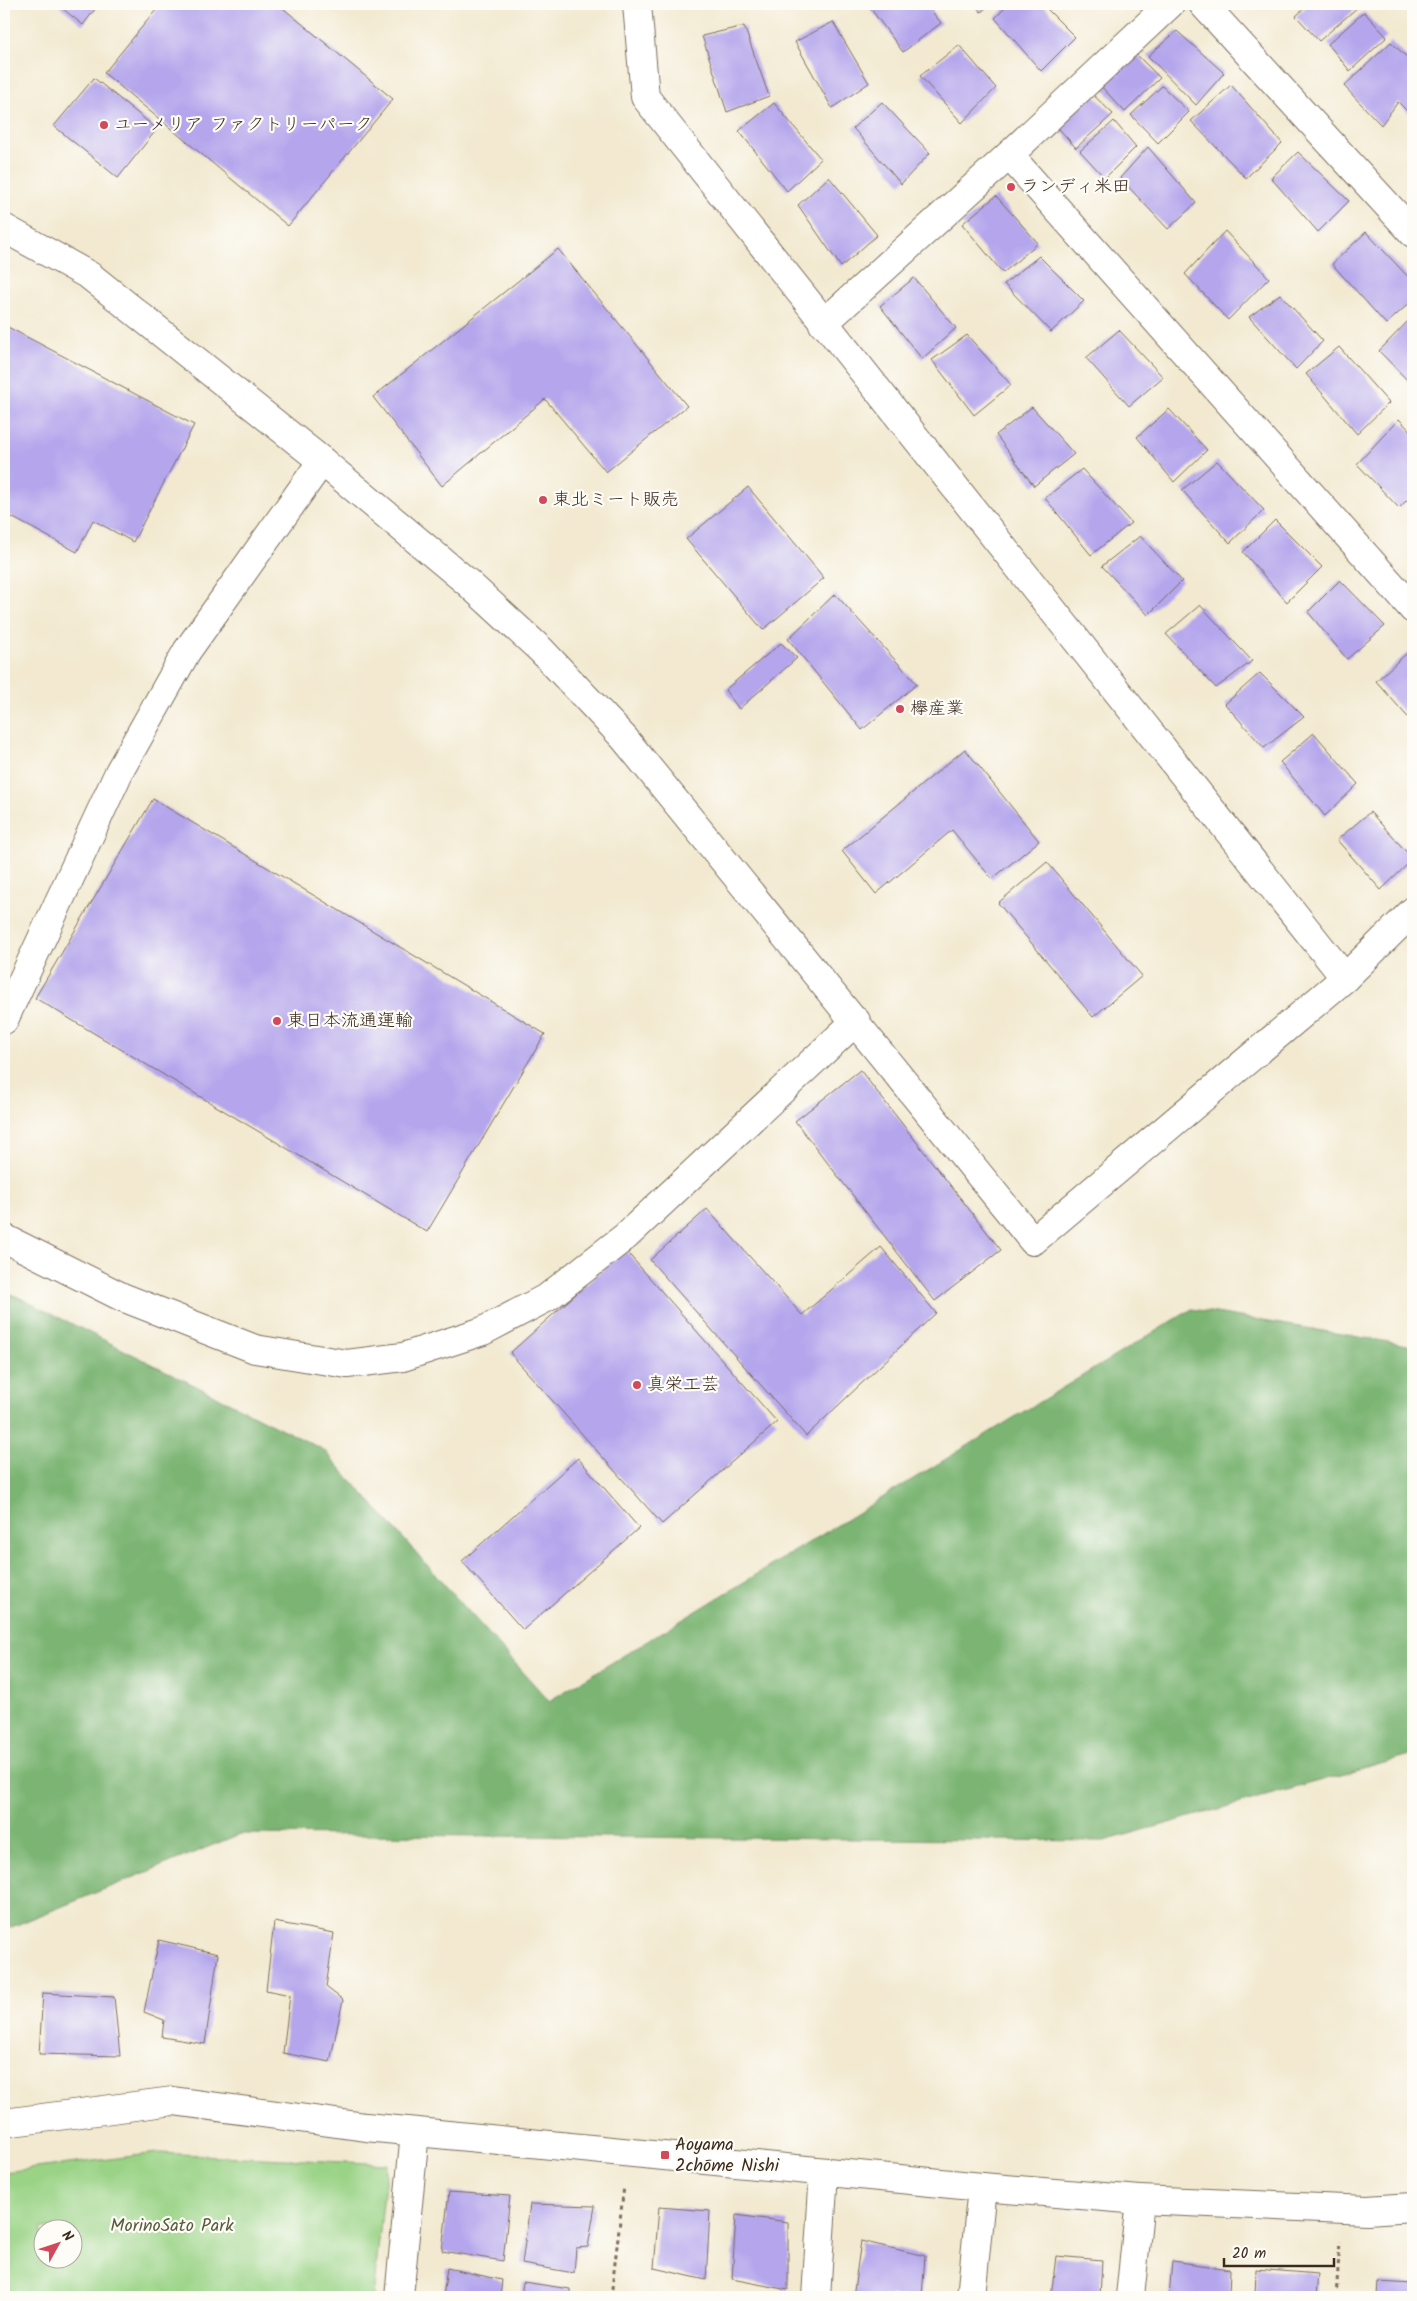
<svg xmlns="http://www.w3.org/2000/svg" width="1417" height="2301" font-family="Kalam,'Klee One',sans-serif">
<style>
.green{fill:#9ad386;stroke:#6a7e52;fill-rule:evenodd}
.forest{fill:#7bb573;stroke:#5b7048}
.building{fill:#b4a5ec}
.lines{fill:none;stroke-linecap:round;stroke-linejoin:round}
.minor-casing{stroke:#7b6d5c;stroke-width:30}
.path{stroke:#7b6d5c;stroke-width:3;stroke-dasharray:4 4;stroke-linecap:butt}
.minor{stroke:#fff;stroke-width:28}
.poi-dot{fill:#d1495b;stroke:#fdfcf7;stroke-width:2}
.labels{text-anchor:middle;dominant-baseline:central;stroke-width:4.5;stroke-linejoin:round;paint-order:stroke}
.poi-label{font-size:18px;fill:#3b2a1e;stroke:#fdfcf7;text-anchor:start}
.park-label{font-size:18px;fill:#585d3d;stroke:#fdfcf7}
</style>
<rect width="100%" height="100%" fill="#fdfcf7"/>
<filter id="ink" filterUnits="userSpaceOnUse"><feTurbulence type="fractalNoise" baseFrequency=".02" numOctaves="2"/><feDisplacementMap in="SourceGraphic" scale="10" xChannelSelector="R" yChannelSelector="G"/><feConvolveMatrix kernelMatrix="1 2 1 2 8 2 1 2 1" color-interpolation-filters="sRGB"/></filter>
<filter id="wash" filterUnits="userSpaceOnUse"><feTurbulence type="fractalNoise" baseFrequency=".0096" numOctaves="4" result="noise"/><feDisplacementMap in="SourceGraphic" scale="20" xChannelSelector="R" yChannelSelector="G"/><feGaussianBlur stdDeviation="1.12" result="paint"/><feColorMatrix in="noise" values="0 0 0 0 0 0 0 0 0 0 0 0 0 0 0 0 0 1.4 0 .05"/><feComposite in="paint" operator="in"/></filter>
<g filter="url(#wash)">
<rect width="100%" height="100%" fill="#f2e9d0"/>
<!-- green -->
<path class="green" d="M158 2153 387 2164 373 2297H4V2172ZM42 2228H72V2258H42Z"/>
<!-- forest -->
<path class="forest" d="M4 1290 324 1450 549 1701 1192 1309 1413 1346V1755L1104 1841 240 1834 4 1930Z"/>
<g id="blocks">
<!-- building -->
<g class="building">
<path d="M57 4H99L83 25Z"/>
<path d="M161 4H278L393 99 288 226 104 73Z"/>
<path d="M867 4H926L941 23 903 52Z"/>
<path d="M974 4H991L981 12Z"/>
<path d="M1009 4H1042L1075 37 1041 71 995 18Z"/>
<path d="M1309 4H1356L1359 6 1319 41 1296 16Z"/>
<path d="M1364 12 1387 37 1350 71 1328 44Z"/>
<path d="M833 22 869 83 832 108 795 42Z"/>
<path d="M744 26 769 96 727 112 702 36Z"/>
<path d="M1177 31 1224 73 1196 105 1148 56Z"/>
<path d="M1391 42 1413 63V117L1398 102 1381 125 1344 86Z"/>
<path d="M959 45 996 88 962 123 920 76Z"/>
<path d="M1133 51 1160 78 1125 112 1098 83Z"/>
<path d="M94 78 157 129 118 178 54 126Z"/>
<path d="M1231 85 1282 143 1246 178 1191 121Z"/>
<path d="M1162 86 1189 112 1158 143 1131 115Z"/>
<path d="M1087 89 1113 114 1076 148 1053 122Z"/>
<path d="M882 102 930 153 901 184 853 128Z"/>
<path d="M774 103 821 159 787 191 739 131Z"/>
<path d="M1114 121 1136 147 1105 178 1080 151Z"/>
<path d="M1148 147 1196 203 1168 229 1120 178Z"/>
<path d="M1298 152 1349 201 1318 232 1271 178Z"/>
<path d="M829 177 877 235 841 267 798 205Z"/>
<path d="M996 196 1038 243 1003 273 962 224Z"/>
<path d="M1225 231 1269 278 1228 320 1185 274Z"/>
<path d="M1366 232 1413 282V300L1386 324 1332 264Z"/>
<path d="M558 249 687 406 606 472 545 399 442 486 373 397Z"/>
<path d="M1039 256 1084 301 1051 332 1004 284Z"/>
<path d="M914 278 956 328 922 359 880 306Z"/>
<path d="M1280 294 1323 341 1296 369 1249 317Z"/>
<path d="M1413 316V386L1379 351Z"/>
<path d="M4 325 194 425 133 542 93 520 77 552 4 513Z"/>
<path d="M1119 330 1163 377 1129 406 1086 358Z"/>
<path d="M967 335 1011 385 974 415 932 360Z"/>
<path d="M1339 347 1389 403 1357 434 1306 374Z"/>
<path d="M1032 407 1074 454 1034 486 996 435Z"/>
<path d="M1169 409 1207 450 1174 482 1137 437Z"/>
<path d="M1399 419 1413 434V494L1399 508 1357 464Z"/>
<path d="M1217 461 1264 510 1230 543 1182 490Z"/>
<path d="M1082 469 1131 523 1091 555 1045 498Z"/>
<path d="M748 487 824 578 763 630 686 539Z"/>
<path d="M1275 520 1322 567 1287 602 1243 552Z"/>
<path d="M1140 536 1182 581 1148 615 1102 566Z"/>
<path d="M1340 580 1385 626 1347 659 1308 612Z"/>
<path d="M835 594 917 684 862 730 788 639Z"/>
<path d="M1200 605 1252 661 1216 688 1166 634Z"/>
<path d="M781 643 797 658 739 709 725 690Z"/>
<path d="M1407 653 1413 659V723L1376 681Z"/>
<path d="M1260 673 1304 717 1264 748 1225 704Z"/>
<path d="M1314 733 1358 784 1325 816 1280 762Z"/>
<path d="M965 749 1039 841 992 879 952 830 876 894 842 851Z"/>
<path d="M153 799 545 1034 427 1232 35 998Z"/>
<path d="M1370 812 1413 859 1381 890 1337 840Z"/>
<path d="M1047 862 1142 976 1093 1017 998 903Z"/>
<path d="M860 1070 1001 1250 935 1301 795 1121Z"/>
<path d="M707 1209 802 1315 881 1247 936 1313 806 1436 650 1260Z"/>
<path d="M625 1250 777 1422 662 1524 510 1353Z"/>
<path d="M578 1458 639 1528 523 1630 462 1561Z"/>
<path d="M274 1922 334 1933 326 1987 343 2000 330 2062 283 2053 290 1995 266 1990Z"/>
<path d="M159 1940 218 1954 205 2044 162 2037 164 2020 144 2012Z"/>
<path d="M43 1993 114 1997 120 2056 39 2054Z"/>
<path d="M449 2192 510 2196 503 2261 442 2251Z"/>
<path d="M530 2204 595 2206 588 2247 576 2248 574 2273 522 2264Z"/>
<path d="M659 2207 710 2211 706 2280 654 2268Z"/>
<path d="M736 2215 788 2222V2290L732 2279Z"/>
<path d="M861 2241 925 2256 922 2297H853Z"/>
<path d="M1056 2256 1102 2260 1100 2297H1051Z"/>
<path d="M1172 2261 1230 2269 1229 2297H1169Z"/>
<path d="M447 2268 502 2280 500 2297H443Z"/>
<path d="M1256 2269 1318 2274 1316 2297H1255Z"/>
<path d="M523 2282 570 2289V2297H521Z"/>
<path d="M1378 2282 1413 2284V2297H1377Z"/>
<path d="M652 2293 668 2296V2297H651Z"/>
</g>
</g>
</g>
<g filter="url(#ink)">
<use href="#blocks" fill-opacity="0" stroke="#7b6d5c" stroke-width="1"/>
<g class="lines">
<!-- minor casing -->
<g class="minor-casing">
<g id="minor">
<path d="M637 4 645 97 1345 978"/>
<path d="M1203 4 1413 233"/>
<path d="M1009 155 1413 609"/>
<path d="M4 228 90 276 322 461 187 651 120 770 4 1020"/>
<path d="M823 324 1009 155 1170 4"/>
<path d="M322 461 467 582 541 650 624 738 1033 1241 1345 978 1413 911"/>
<path d="M4 1238 122 1297 255 1349 347 1364 403 1357 483 1331 548 1297 626 1236 856 1021"/>
<path d="M4 2123 173 2101 366 2127 982 2187"/>
<path d="M399 2297 415 2132"/>
<path d="M816 2297 824 2172"/>
<path d="M971 2297 982 2187 1140 2200 1367 2210 1413 2207"/>
<path d="M1130 2297 1140 2200"/>
</g>
</g>
<!-- path -->
<g class="path">
<path d="M611 2297 624 2186"/>
<path d="M1336 2297 1340 2241"/>
</g>
<!-- minor -->
<use href="#minor" class="minor"/>
</g>
</g>
<!-- markers -->
<g class="poi-dot">
<circle cx="104" cy="125" r="5"/>
<circle cx="1011" cy="187" r="5"/>
<circle cx="543" cy="500" r="5"/>
<circle cx="900" cy="709" r="5"/>
<circle cx="277" cy="1021" r="5"/>
<circle cx="637" cy="1385" r="5"/>
<rect x="660" y="2150" width="10" height="10" rx="2.5"/>
</g>
<g class="labels">
<!-- poi labels -->
<g class="poi-label">
<text x="114" y="125">ユーメリア ファクトリーパーク</text>
<text x="1021" y="187">ランディ米田</text>
<text x="553" y="500">東北ミート販売</text>
<text x="910" y="709">欅産業</text>
<text x="287" y="1021">東日本流通運輸</text>
<text x="647" y="1385">真栄工芸</text>
<text x="675" y="2145">Aoyama<tspan x="675" dy="21">2chōme Nishi</tspan></text>
</g>
<!-- park labels -->
<g class="park-label">
<text x="172" y="2226">MorinoSato Park</text>
</g>
</g>
<!-- margin -->
<rect width="1417" height="2301" fill="none" stroke="#fdfcf7" stroke-width="20"/>
<!-- north arrow -->
<g transform="translate(58 2244) rotate(50)"><circle r="24" fill="#fdfcf7" stroke="#afa8a0"/>
<path d="M0-4L9 19L0 12L-9 19Z" fill="#d1495b"/>
<text y="-8" font-size="14" font-weight="bold" text-anchor="middle" fill="#3b2a1e">N</text>
</g>
<!-- scale -->
<path d="M1224 2258v8h110v-8" fill="none" stroke="#3b2a1e" stroke-width="2.5"/>
<text x="1232" y="2258" font-size="15" fill="#3b2a1e" stroke="#fdfcf7" stroke-width="4" paint-order="stroke">20 m</text>
</svg>
